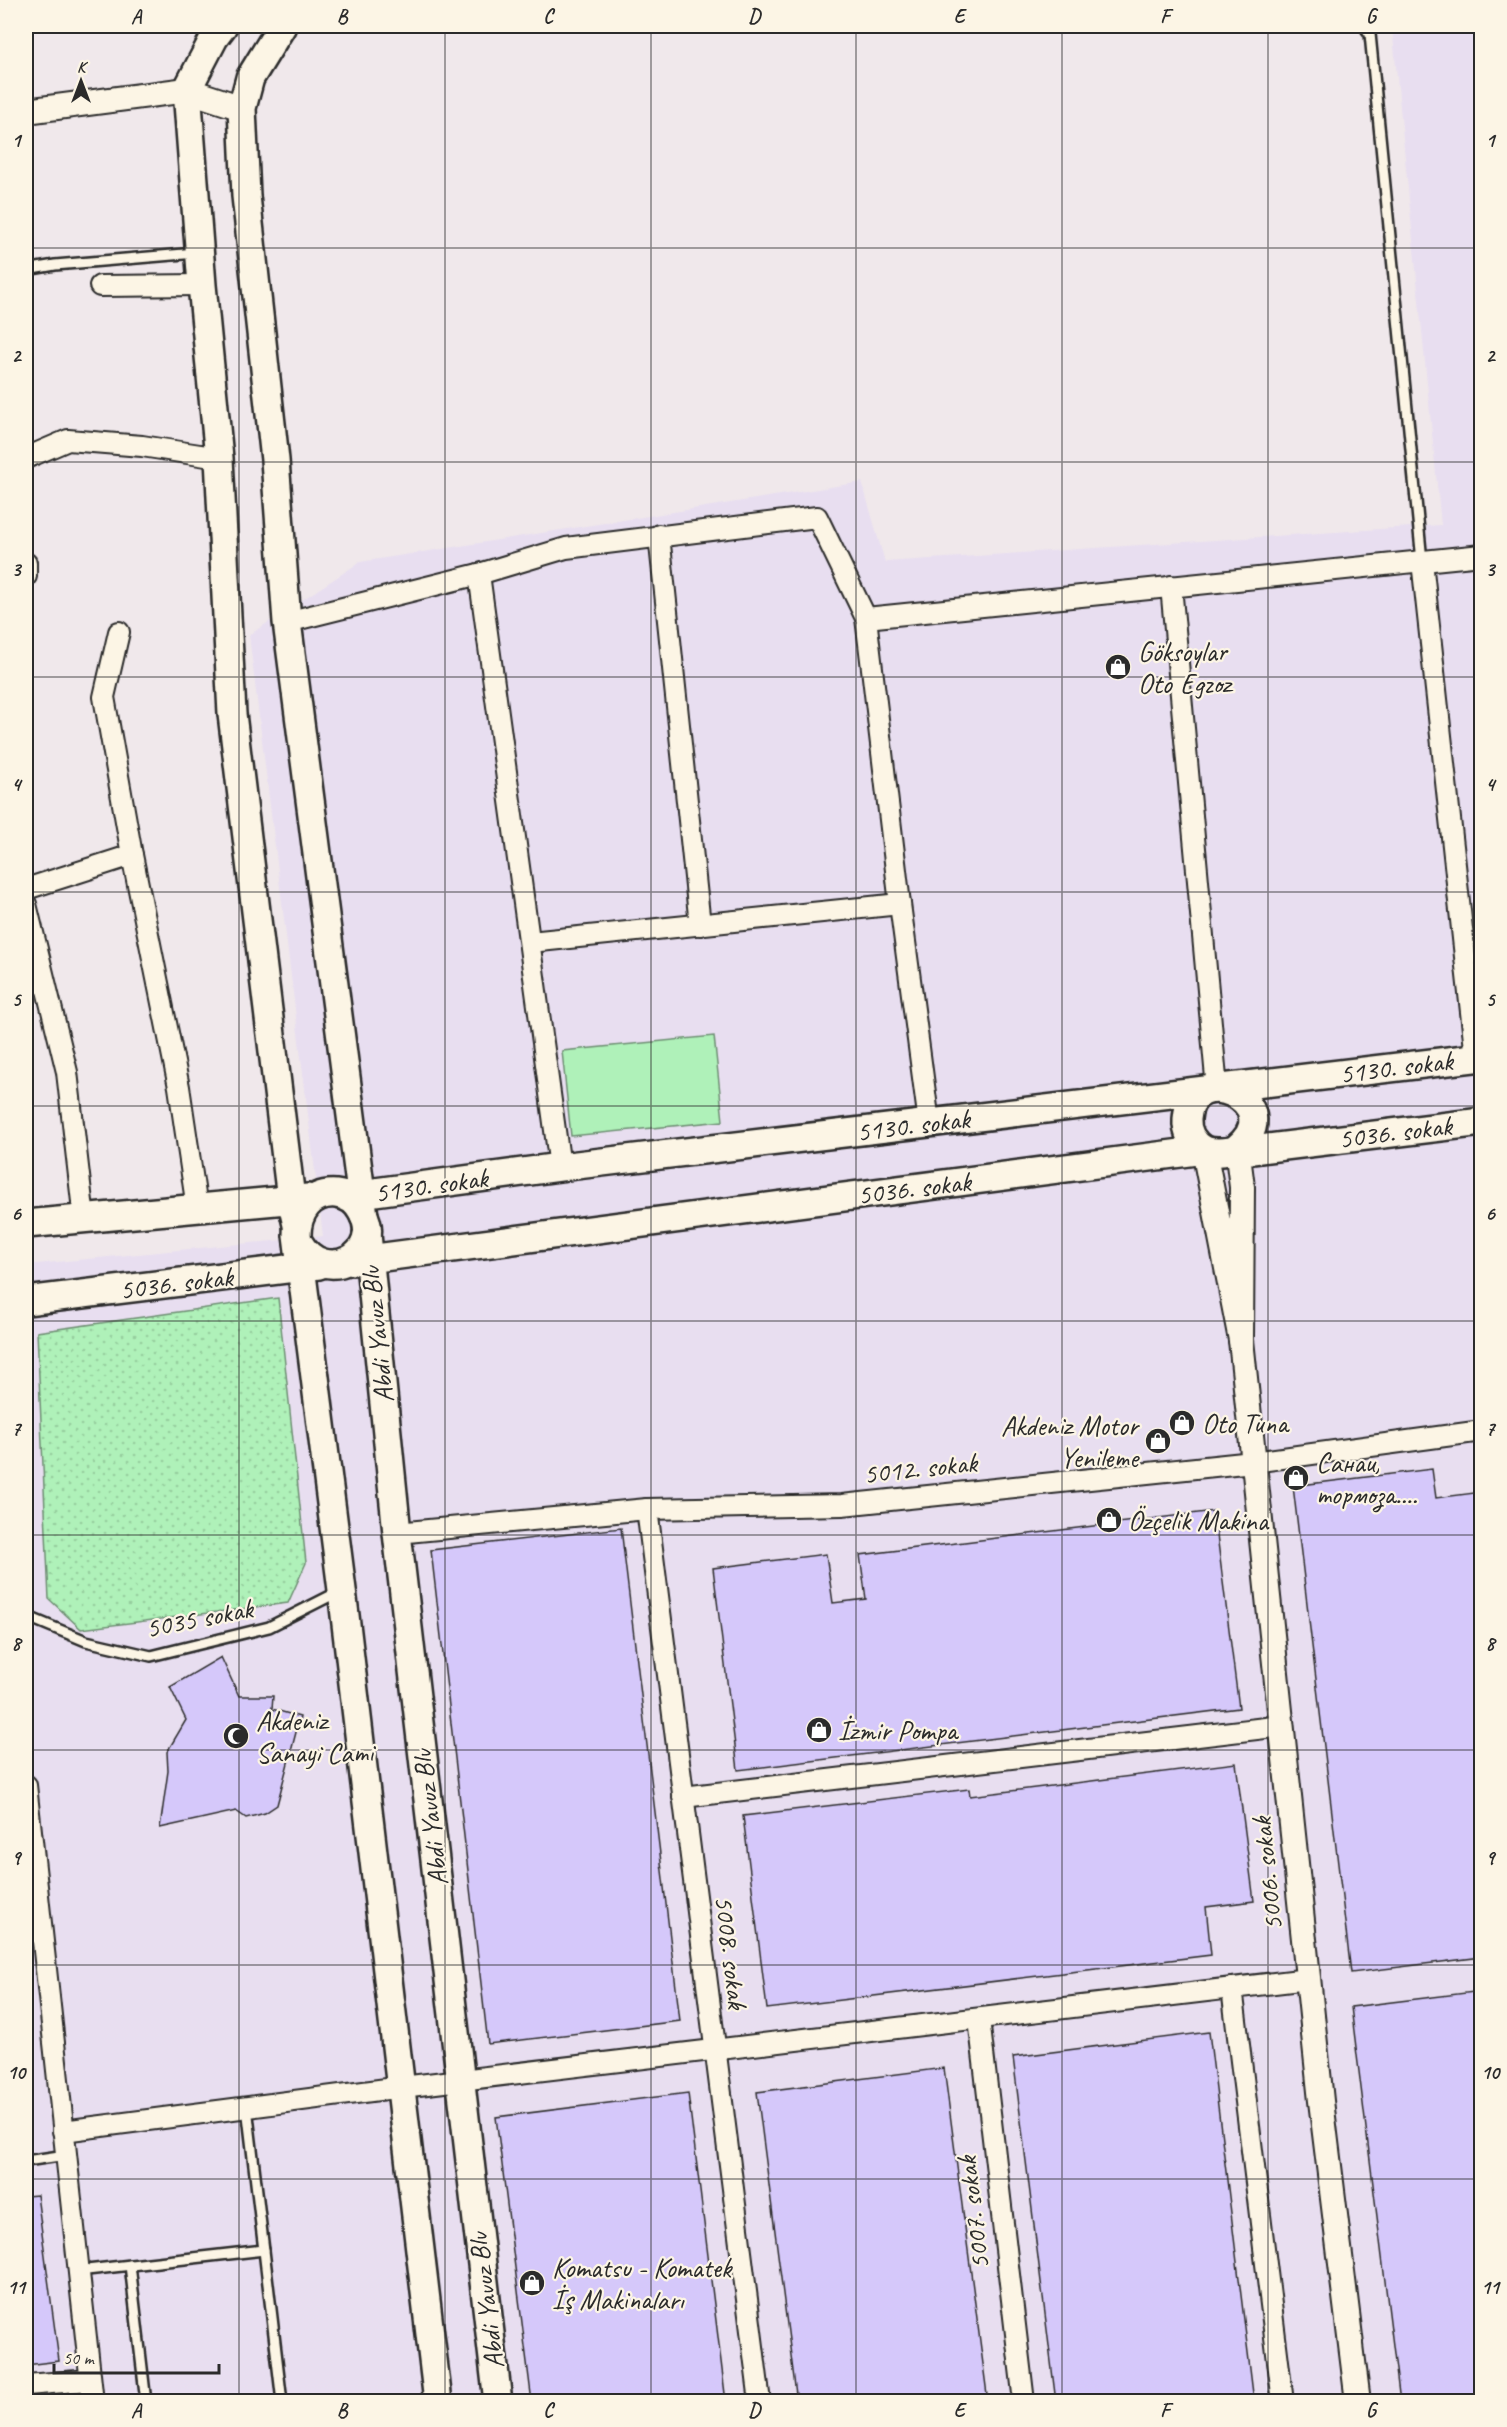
<svg xmlns="http://www.w3.org/2000/svg" width="1507" height="2427" font-family="Caveat,sans-serif">
<style>
.built{fill:#e8def0}
.grass{fill:#aff1b9;stroke:#6d8e72;stroke-width:1.5}
.park{fill:url(#park-dots);stroke:#6d8e72;stroke-width:1.5}
.building{fill:#d5c8fa;stroke:#2b2b2b;stroke-width:1.5}
.lines{fill:none;stroke-linecap:round;stroke-linejoin:round}
.service-casing{stroke:#2b2b2b;stroke-width:14}
.minor-casing{stroke:#2b2b2b;stroke-width:24}
.tertiary-casing{stroke:#2b2b2b;stroke-width:28}
.secondary-casing{stroke:#2b2b2b;stroke-width:32}
.service{stroke:#fcf5e5;stroke-width:9}
.minor{stroke:#fcf5e5;stroke-width:20}
.tertiary{stroke:#fcf5e5;stroke-width:24}
.secondary{stroke:#fcf5e5;stroke-width:27}
.grid{fill:none;stroke:#2b2b2b;stroke-width:1.5;stroke-opacity:0.55}
.labels{text-anchor:middle;dominant-baseline:central;stroke-width:4.5;stroke-linejoin:round;paint-order:stroke}
.poi-label{font-size:28px;fill:#2b2b2b;stroke:#fcf5e5;text-anchor:start}
.street-label{font-size:28px;fill:#2b2b2b;stroke:#fcf5e5}
.neatline{fill:none;stroke:#2b2b2b;stroke-width:2}
.grid-label{font-size:20px;text-anchor:middle;font-weight:bold;fill:#2b2b2b}
</style>
<defs>
<pattern id="park-dots" width="8" height="8" patternUnits="userSpaceOnUse" patternTransform="scale(1.5)"><rect width="8" height="8" fill="#aff1b9"/><path d="M2 2h.1M6 6h.1" fill="none" stroke="#97cf9f" stroke-width="1.8" stroke-linecap="round"/></pattern>
</defs>
<rect width="100%" height="100%" fill="#f0e8eb"/>
<filter id="ink" filterUnits="userSpaceOnUse"><feTurbulence type="fractalNoise" baseFrequency=".0167" numOctaves="2"/><feDisplacementMap in="SourceGraphic" scale="12" xChannelSelector="R" yChannelSelector="G"/><feConvolveMatrix kernelMatrix="1 2 1 2 8 2 1 2 1" color-interpolation-filters="sRGB"/></filter>
<g filter="url(#ink)">
<!-- built -->
<path class="built" d="M1392 26H1481V2401L26 2402V1265L323 1236 249 635 360 562 862 482 885 562 1441 525Z"/>
<!-- grass -->
<path class="grass" d="M714 1036 723 1121 571 1136 562 1051Z"/>
<!-- park -->
<path class="park" d="M278 1298 306 1563 288 1603 81 1629 49 1599 37 1332Z"/>
<!-- building -->
<g class="building">
<path d="M1432 1469 1436 1498 1482 1492V1957L1351 1973 1293 1486Z"/>
<path d="M1214 1511 1239 1708 738 1770 713 1568 826 1554 833 1603 866 1599 860 1555Z"/>
<path d="M621 1528 680 2021 488 2044 431 1550Z"/>
<path d="M221 1657 239 1696H273L272 1709 300 1717 277 1805 265 1813 246 1818 236 1811 160 1828 168 1771 167 1752 186 1720 170 1687Z"/>
<path d="M1236 1763 1254 1901 1206 1907 1211 1955 767 2009 743 1816 969 1789 970 1796Z"/>
<path d="M1482 1991V2402H1400L1351 2007Z"/>
<path d="M1209 2032 1254 2402H1056L1013 2057Z"/>
<path d="M944 2068 988 2402H797L757 2092Z"/>
<path d="M688 2093 726 2402H532L496 2117Z"/>
<path d="M37 2195 59 2361 26 2365V2196Z"/>
</g>
<g class="lines">
<!-- service casing -->
<g class="service-casing">
<g id="service">
<path d="M1364 26 1370 34 1422 561"/>
<path d="M26 270 55 265 196 253"/>
<path d="M26 1616 86 1641 151 1656 269 1627 340 1591"/>
<path d="M247 2107 282 2402"/>
<path d="M26 2161 66 2155"/>
<path d="M130 2265 146 2402"/>
<path d="M78 2271 264 2250"/>
</g>
</g>
<!-- minor casing -->
<g class="minor-casing">
<g id="minor">
<path d="M100 286 202 285"/>
<path d="M26 458 68 440 142 446 219 458"/>
<path d="M659 535 700 925"/>
<path d="M1422 561 1476 1058"/>
<path d="M26 563V576"/>
<path d="M479 574 560 1167"/>
<path d="M1171 586 1217 1089"/>
<path d="M866 618 1482 555"/>
<path d="M287 622 479 574 566 548 817 517 866 618 900 904 929 1123"/>
<path d="M119 632 104 697 132 855 179 1087 197 1208"/>
<path d="M26 889 132 855"/>
<path d="M26 904 67 1072 84 1219"/>
<path d="M530 942 900 904"/>
<path d="M647 1509 760 2402"/>
<path d="M397 1533 647 1509 842 1505 1253 1462 1482 1431"/>
<path d="M26 1785 93 2402"/>
<path d="M683 1797 1282 1726"/>
<path d="M1232 1988 1283 2402"/>
<path d="M979 2019 1024 2402"/>
<path d="M63 2131 402 2087 1308 1979"/>
<path d="M26 2385 90 2380"/>
</g>
</g>
<!-- tertiary casing -->
<g class="tertiary-casing">
<g id="tertiary">
<path d="M26 111 187 90 242 108"/>
<path d="M1204 1150 1241 1340 1242 1187 1237 1148"/>
<path d="M1241 1340 1321 2101 1358 2402"/>
</g>
</g>
<!-- secondary casing -->
<g class="secondary-casing">
<g id="secondary">
<path d="M223 26 214 38 187 90 202 285 219 458 232 714 291 1199 297 1225"/>
<path d="M282 26 250 78 242 108 246 196 275 460 287 622 364 1216"/>
<path d="M1204 1150C1193 1143 1186 1133 1187 1119 1191 1058 1291 1103 1237 1148"/>
<path d="M345 1196 560 1167 1482 1057"/>
<path d="M26 1224 308 1198"/>
<path d="M367 1234 397 1533 498 2402"/>
<path d="M299 1243C325 1288 386 1253 362 1212 357 1202 347 1195 336 1194 311 1192 297 1212 297 1235L342 1590 438 2402"/>
<path d="M353 1261 1204 1150C1221 1156 1235 1148 1252 1150L1482 1122"/>
<path d="M26 1301 319 1265"/>
</g>
</g>
<!-- service -->
<use href="#service" class="service"/>
<!-- minor -->
<use href="#minor" class="minor"/>
<!-- tertiary -->
<use href="#tertiary" class="tertiary"/>
<!-- secondary -->
<use href="#secondary" class="secondary"/>
</g>
</g>
<!-- grid -->
<path class="grid" d="M239 26V2402M445 26V2402M651 26V2402M856 26V2402M1062 26V2402M1268 26V2402M26 248H1482M26 462H1482M26 677H1482M26 892H1482M26 1106H1482M26 1321H1482M26 1535H1482M26 1750H1482M26 1965H1482M26 2179H1482"/>
<!-- icons -->
<defs>
<g id="shop-disc" transform="scale(1.35)"><circle r="9.5" fill="#2b2b2b" stroke="#fcf5e5"/><path d="M-5-2.5h2.3a2.7 3.5 0 0 1 5.4 0H5L5.5 6h-11ZM-1.5-2.5h3a1.5 2.3 0 0 0-3 0Z" fill="#fff"/></g>
<g id="mosque-disc" transform="scale(1.35)"><circle r="9.5" fill="#2b2b2b" stroke="#fcf5e5"/><path d="M3.5-4.9A6 6 0 1 0 3.5 4.9A5 5 0 1 1 3.5-4.9Z" fill="#fff"/></g>
</defs>
<g fill-rule="evenodd">
<use href="#shop-disc" x="1118" y="667"/>
<use href="#shop-disc" x="1182" y="1423"/>
<use href="#shop-disc" x="1158" y="1441"/>
<use href="#shop-disc" x="1296" y="1478"/>
<use href="#shop-disc" x="1109" y="1520"/>
<use href="#shop-disc" x="819" y="1730"/>
<use href="#mosque-disc" x="236" y="1736"/>
<use href="#shop-disc" x="532" y="2283"/>
</g>
<g class="labels">
<!-- poi labels -->
<g class="poi-label">
<text x="1138" y="651">Göksoylar<tspan x="1138" dy="32">Oto Egzoz</tspan></text>
<text x="1202" y="1423">Oto Tuna</text>
<text x="1138" y="1425" text-anchor="end">Akdeniz Motor<tspan x="1138" dy="32">Yenileme</tspan></text>
<text x="1316" y="1462">Санаи,<tspan x="1316" dy="32">тормоза....</tspan></text>
<text x="1128" y="1520">Özçelik Makina</text>
<text x="256" y="1720">Akdeniz<tspan x="256" dy="32">Sanayi Cami</tspan></text>
<text x="838" y="1730">İzmir Pompa</text>
<text x="552" y="2267">Komatsu - Komatek<tspan x="552" dy="32">İş Makinaları</tspan></text>
</g>
<!-- street labels -->
<g class="street-label">
<text transform="translate(1396 1067) rotate(-7)">5130. sokak</text>
<text transform="translate(913 1125) rotate(-7)">5130. sokak</text>
<text transform="translate(1395 1132) rotate(-7)">5036. sokak</text>
<text transform="translate(431 1185) rotate(-8)">5130. sokak</text>
<text transform="translate(914 1188) rotate(-7)">5036. sokak</text>
<text transform="translate(176 1283) rotate(-7)">5036. sokak</text>
<text transform="translate(377 1335) rotate(-96)">Abdi Yavuz Blv</text>
<text transform="translate(920 1468) rotate(-6)">5012. sokak</text>
<text transform="translate(199 1618) rotate(-11)">5035 sokak</text>
<text transform="translate(430 1818) rotate(-97)">Abdi Yavuz Blv</text>
<text transform="translate(1267 1874) rotate(-96)">5006. sokak</text>
<text transform="translate(731 1952) rotate(83)">5008. sokak</text>
<text transform="translate(973 2213) rotate(-97)">5007. sokak</text>
<text transform="translate(486 2301) rotate(-97)">Abdi Yavuz Blv</text>
</g>
</g>
<!-- margin -->
<rect width="1507" height="2427" fill="none" stroke="#fcf5e5" stroke-width="66"/>
<!-- north arrow -->
<g transform="translate(81 81)" stroke="#fcf5e5" stroke-width="4.5" paint-order="stroke">
<path d="M0-4.5L10 22L0 15L-10 22Z" fill="#2b2b2b"/>
<text y="-9" font-size="16" font-weight="bold" text-anchor="middle" fill="#2b2b2b">K</text>
</g>
<!-- scale -->
<path d="M54 2364v9h165v-9" fill="none" stroke="#2b2b2b" stroke-width="3"/>
<text x="63" y="2364" font-size="18" fill="#2b2b2b" stroke="#fcf5e5" stroke-width="4.5" paint-order="stroke">50 m</text>
<rect x="33" y="33" width="1441" height="2361" class="neatline"/>
<g class="grid-label">
<text x="136" y="23">A</text>
<text x="342" y="23">B</text>
<text x="548" y="23">C</text>
<text x="754" y="23">D</text>
<text x="959" y="23">E</text>
<text x="1165" y="23">F</text>
<text x="1371" y="23">G</text>
<text x="16" y="147">1</text>
<text x="1490" y="147">1</text>
<text x="16" y="362">2</text>
<text x="1490" y="362">2</text>
<text x="16" y="576">3</text>
<text x="1490" y="576">3</text>
<text x="16" y="791">4</text>
<text x="1490" y="791">4</text>
<text x="16" y="1006">5</text>
<text x="1490" y="1006">5</text>
<text x="16" y="1220">6</text>
<text x="1490" y="1220">6</text>
<text x="16" y="1435">7</text>
<text x="1490" y="1435">7</text>
<text x="16" y="1650">8</text>
<text x="1490" y="1650">8</text>
<text x="16" y="1864">9</text>
<text x="1490" y="1864">9</text>
<text x="16" y="2079">10</text>
<text x="1490" y="2079">10</text>
<text x="16" y="2294">11</text>
<text x="1490" y="2294">11</text>
<text x="136" y="2417">A</text>
<text x="342" y="2417">B</text>
<text x="548" y="2417">C</text>
<text x="754" y="2417">D</text>
<text x="959" y="2417">E</text>
<text x="1165" y="2417">F</text>
<text x="1371" y="2417">G</text>
</g>
</svg>
